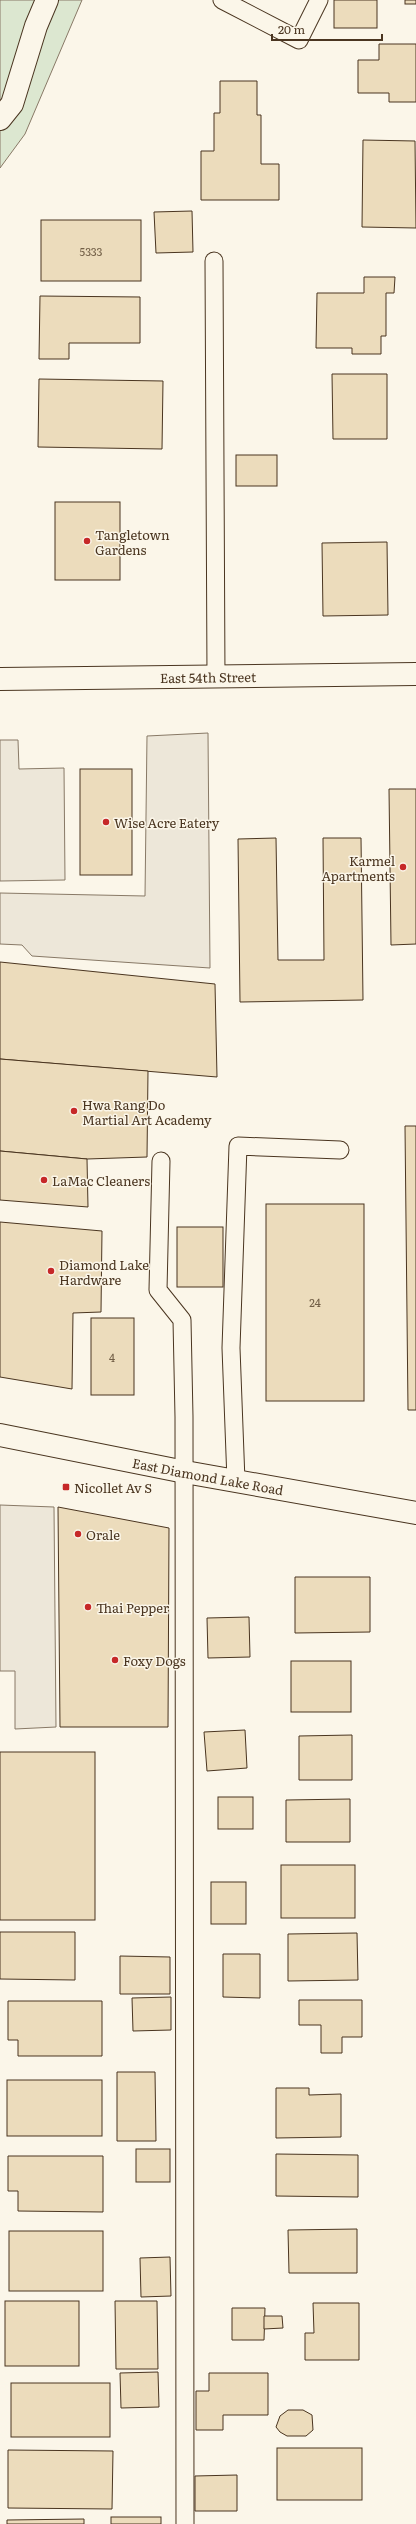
<svg xmlns="http://www.w3.org/2000/svg" width="416" height="2524" font-family="Literata,serif">
<style>
.green{fill:#dce7d0;stroke:#887966}
.parking{fill:#ede7d9;stroke:#887966}
.building{fill:#ecdcbc;stroke:#4a3520}
.lines{fill:none;stroke-linecap:round;stroke-linejoin:round}
.lane-casing{stroke:#4a3520;stroke-width:19}
.street-casing{stroke:#4a3520;stroke-width:24}
.secondary-casing{stroke:#4a3520;stroke-width:24}
.lane{stroke:#fbf6e9;stroke-width:17}
.street{stroke:#fbf6e9;stroke-width:22}
.secondary{stroke:#fbf6e9;stroke-width:22}
.poi-dot{fill:#c62828;stroke:#fbf6e9;stroke-width:1.5}
.labels{text-anchor:middle;dominant-baseline:central;stroke-width:3;stroke-linejoin:round;paint-order:stroke}
.number-label{font-size:11px;fill:#725f47}
.poi-label{font-size:13px;fill:#4a3520;stroke:#fbf6e9;text-anchor:start}
.street-label{font-size:13px;fill:#4a3520;stroke:#fbf6e9}
</style>
<rect width="100%" height="100%" fill="#fbf6e9"/>
<!-- green -->
<path class="green" d="M0 0H82L25 134 0 168Z"/>
<!-- parking -->
<g class="parking">
<path d="M208 733 210 968 32 956 22 945 0 944V893L145 896 147 736Z"/>
<path d="M0 740H18L19 769 64 768 65 880 0 881Z"/>
<path d="M0 1505 54 1507 56 1727 15 1729V1671H0Z"/>
</g>
<!-- building -->
<g class="building">
<rect x="334" y="0" width="43" height="28"/>
<rect x="405" y="0" width="11" height="4"/>
<path d="M379 44H416V102H389V93H358V60H379Z"/>
<path d="M220 81H257V115H261V164H279V200H201V151H214V113H220Z"/>
<path d="M363 140 415 141 416 228 362 227Z"/>
<path d="M192 211 193 252 156 253 154 212Z"/>
<rect x="41" y="220" width="100" height="61"/>
<path d="M364 277H395L394 293H386V336H381V354H352V348H316L317 293H364Z"/>
<path d="M40 296 140 297V343H69V359H39Z"/>
<path d="M332 374H387V439H333Z"/>
<path d="M39 379 163 381 162 449 38 447Z"/>
<rect x="236" y="455" width="41" height="31"/>
<rect x="55" y="502" width="65" height="78"/>
<path d="M387 542 388 615 323 616 322 543Z"/>
<rect x="80" y="769" width="52" height="106"/>
<path d="M389 789H416V944L391 945Z"/>
<path d="M276 838 278 960H324L323 838H361L363 1000 240 1002 238 839Z"/>
<path d="M0 962 215 984 217 1077 0 1059Z"/>
<path d="M0 1059 148 1071 147 1157 87 1159 0 1151Z"/>
<path d="M405 1126H416V1410H408Z"/>
<path d="M0 1151 87 1159 88 1207 0 1200Z"/>
<rect x="266" y="1204" width="98" height="197"/>
<path d="M0 1222 102 1231 101 1312 73 1313 72 1389 0 1377Z"/>
<rect x="177" y="1227" width="46" height="60"/>
<rect x="91" y="1318" width="43" height="77"/>
<path d="M58 1507 169 1528 168 1727H60Z"/>
<path d="M295 1577H370V1632L295 1633Z"/>
<path d="M249 1617 250 1657 208 1658 207 1618Z"/>
<rect x="291" y="1661" width="60" height="51"/>
<path d="M245 1730 247 1768 207 1771 204 1732Z"/>
<path d="M352 1735V1780H299V1736Z"/>
<rect x="0" y="1752" width="95" height="168"/>
<rect x="218" y="1797" width="35" height="32"/>
<path d="M350 1799V1842H286V1800Z"/>
<rect x="281" y="1865" width="74" height="53"/>
<rect x="211" y="1882" width="35" height="42"/>
<path d="M0 1932H75V1980L0 1979Z"/>
<path d="M357 1933 358 1980 288 1981V1934Z"/>
<path d="M223 1954H260V1998L223 1997Z"/>
<path d="M120 1956 170 1957V1994H120Z"/>
<path d="M171 1997V2030L133 2031 132 1998Z"/>
<path d="M299 2000H362V2037H342V2053H321V2025H299Z"/>
<path d="M8 2001H102V2056H18V2040H8Z"/>
<path d="M117 2072H155L156 2141H117Z"/>
<rect x="7" y="2080" width="95" height="56"/>
<path d="M276 2088H309V2095L341 2094V2137L276 2138Z"/>
<rect x="136" y="2149" width="34" height="33"/>
<path d="M276 2154 358 2155V2197L276 2196Z"/>
<path d="M8 2156H103V2212L18 2211V2191H8Z"/>
<path d="M357 2229V2273H289L288 2230Z"/>
<rect x="9" y="2231" width="94" height="60"/>
<path d="M170 2257 171 2296 141 2297 140 2258Z"/>
<rect x="5" y="2301" width="74" height="65"/>
<path d="M115 2301H157L158 2369H116Z"/>
<path d="M313 2303H359V2360H305V2333H314Z"/>
<path d="M232 2308H265L264 2340H232Z"/>
<path d="M264 2316H282L283 2328 264 2329Z"/>
<path d="M158 2372 159 2407 121 2408 120 2373Z"/>
<path d="M209 2373H268V2415H223V2430H196V2391H209Z"/>
<rect x="11" y="2383" width="99" height="54"/>
<path d="M288 2410H303L312 2415 313 2430 306 2436H287L280 2432 276 2427 280 2416Z"/>
<rect x="277" y="2448" width="85" height="52"/>
<path d="M8 2450 113 2451 112 2509 8 2508Z"/>
<path d="M237 2475V2511H195V2476Z"/>
<rect x="111" y="2517" width="50" height="7"/>
<path d="M84 2519V2524H7V2520Z"/>
</g>
<g class="lines">
<!-- lane casing -->
<g class="lane-casing">
<g id="lane">
<path d="M222 0 299 40 319 0"/>
<path d="M214 261 216 677"/>
<path d="M161 1161 158 1290 182 1320 184 1417 185 2524"/>
<path d="M236 1481 231 1348 238 1146 340 1150"/>
</g>
</g>
<!-- street casing -->
<g class="street-casing">
<g id="street">
<path id="s1" d="M0 679 416 674"/>
</g>
</g>
<!-- secondary casing -->
<g class="secondary-casing">
<g id="secondary">
<path d="M0 119 12 104 36 26 47 0"/>
<path id="s2" d="M0 1435 185 1472 416 1513"/>
</g>
</g>
<!-- lane -->
<use href="#lane" class="lane"/>
<!-- street -->
<use href="#street" class="street"/>
<!-- secondary -->
<use href="#secondary" class="secondary"/>
</g>
<!-- markers -->
<g class="poi-dot">
<circle cx="87" cy="541" r="4"/>
<circle cx="106" cy="822" r="4"/>
<circle cx="403" cy="867" r="4"/>
<circle cx="74" cy="1111" r="4"/>
<circle cx="44" cy="1180" r="4"/>
<circle cx="51" cy="1271" r="4"/>
<rect x="62" y="1483" width="8" height="8" rx="2"/>
<circle cx="78" cy="1534" r="4"/>
<circle cx="88" cy="1607" r="4"/>
<circle cx="115" cy="1660" r="4"/>
</g>
<g class="labels">
<!-- number labels -->
<g class="number-label">
<text x="91" y="251">5333</text>
<text x="315" y="1302">24</text>
<text x="112" y="1357">4</text>
</g>
<!-- poi labels -->
<g class="poi-label">
<text x="95" y="534">Tangletown<tspan x="95" dy="15">Gardens</tspan></text>
<text x="114" y="822">Wise Acre Eatery</text>
<text x="395" y="860" text-anchor="end">Karmel<tspan x="395" dy="15">Apartments</tspan></text>
<text x="82" y="1104">Hwa Rang Do<tspan x="82" dy="15">Martial Art Academy</tspan></text>
<text x="52" y="1180">LaMac Cleaners</text>
<text x="59" y="1264">Diamond Lake<tspan x="59" dy="15">Hardware</tspan></text>
<text x="74" y="1487">Nicollet Av S</text>
<text x="86" y="1534">Orale</text>
<text x="96" y="1607">Thai Pepper</text>
<text x="123" y="1660">Foxy Dogs</text>
</g>
<!-- street labels -->
<g class="street-label">
<text stroke="none"><textPath href="#s1" startOffset="208">East 54th Street</textPath></text>
<text stroke="none"><textPath href="#s2" startOffset="212">East Diamond Lake Road</textPath></text>
</g>
</g>
<!-- scale -->
<path d="M272 34v6h110v-6" fill="none" stroke="#4a3520" stroke-width="2"/>
<text x="278" y="34" font-size="12" fill="#4a3520" stroke="#fbf6e9" stroke-width="3" paint-order="stroke">20 m</text>
</svg>
